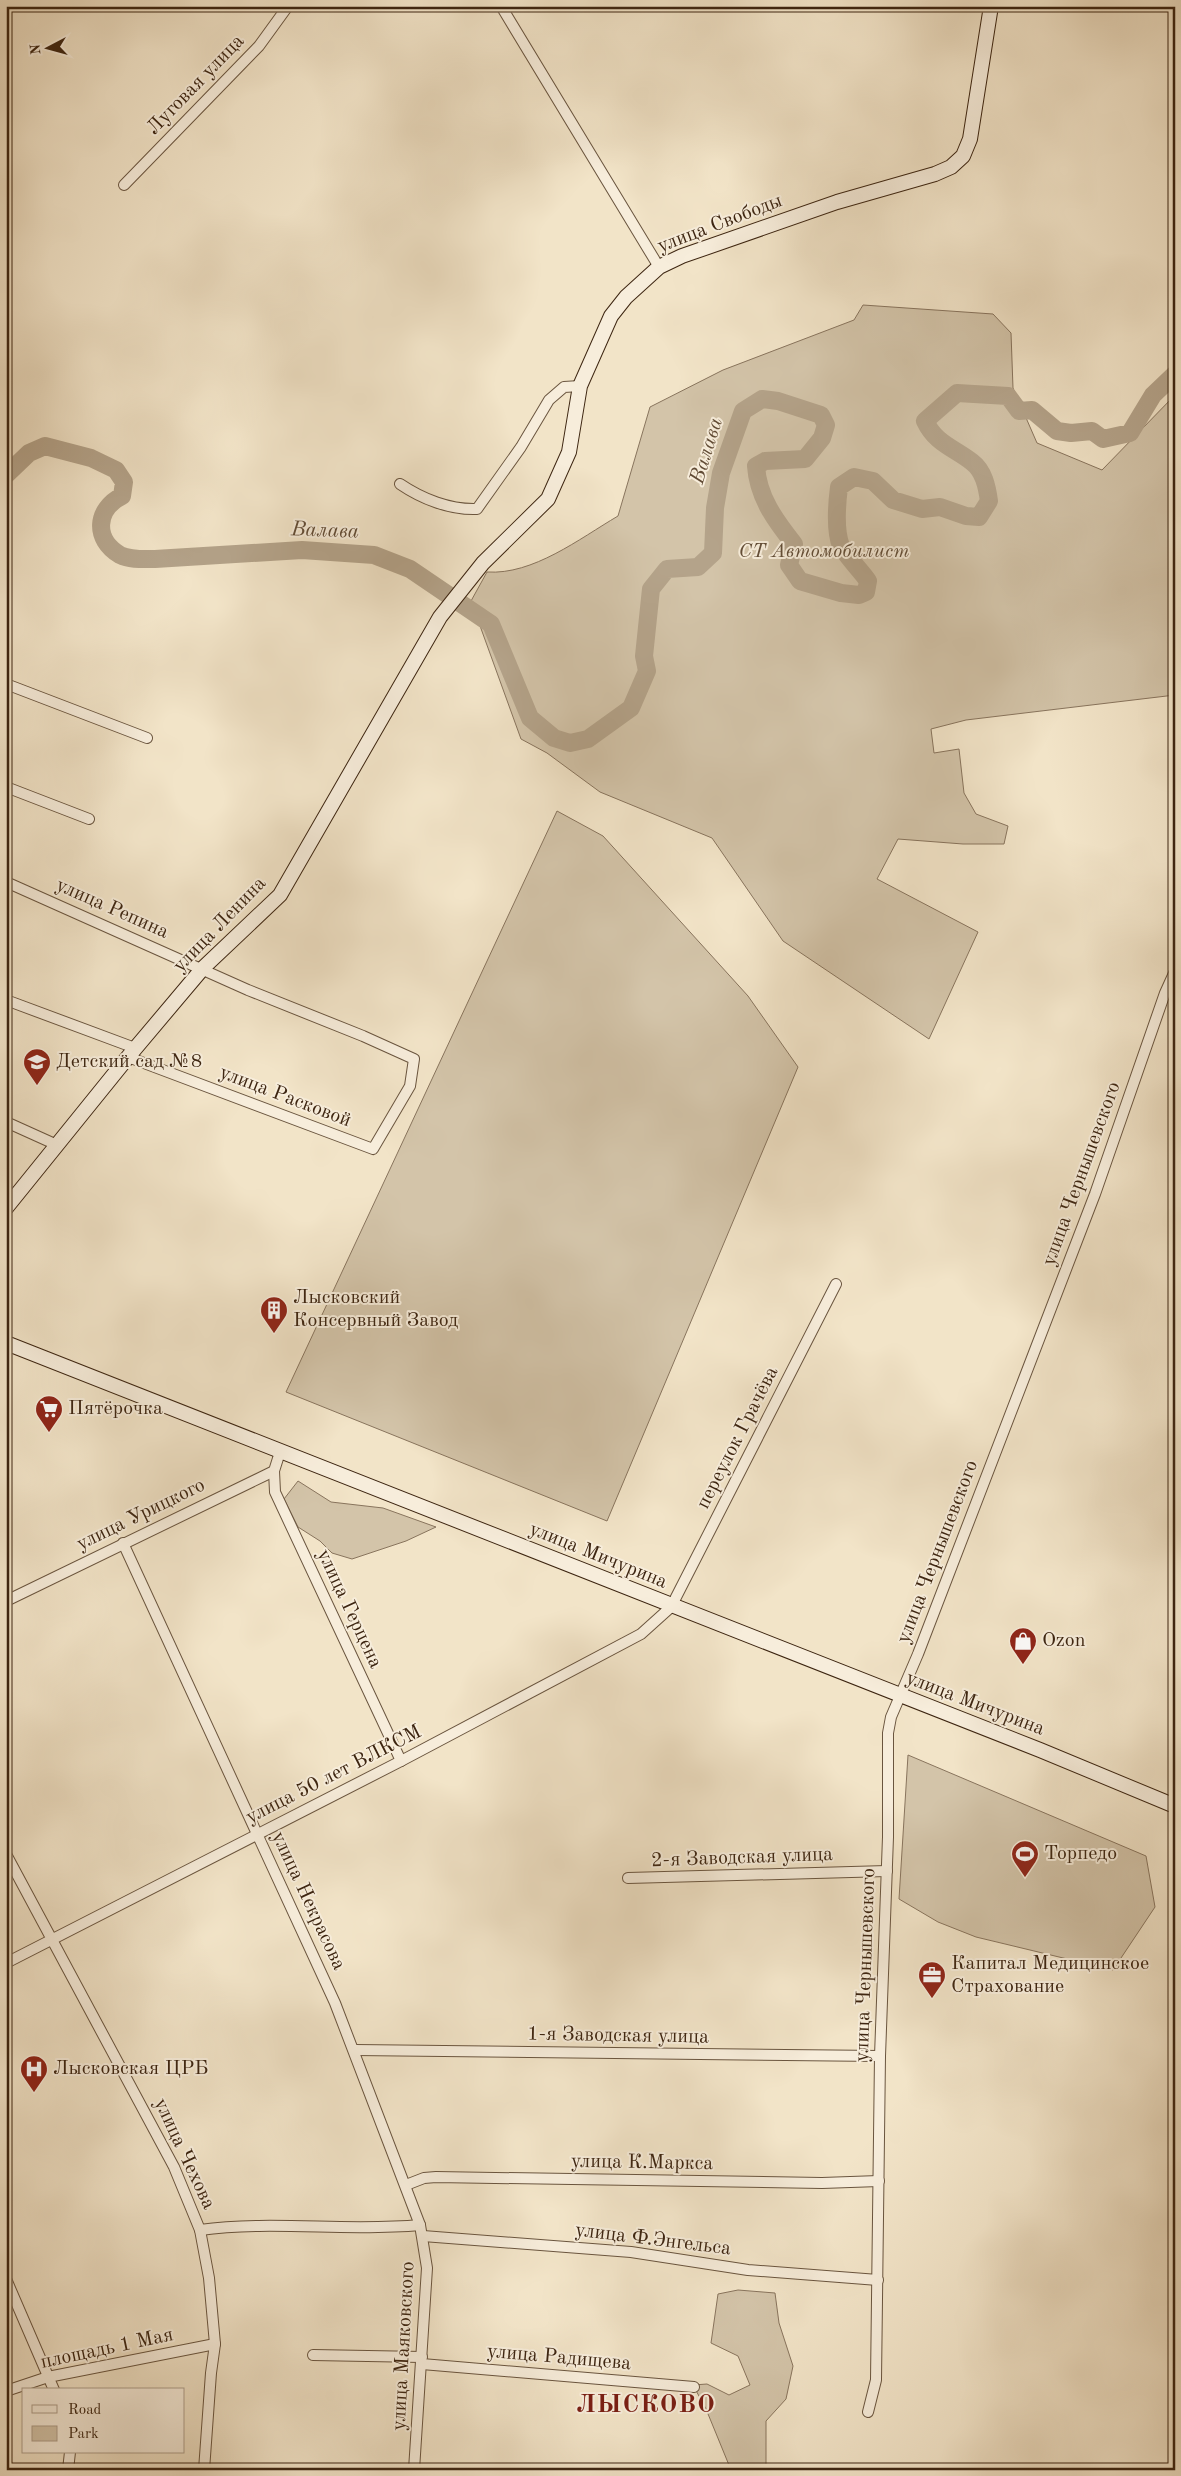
<svg xmlns="http://www.w3.org/2000/svg" width="1181" height="2476" font-family="'Old Standard TT',serif">
<style>
.green{fill:#d3c4a9;stroke:#88745d}
.lines{fill:none;stroke-linecap:round;stroke-linejoin:round}
.river{stroke:#b4a38a;stroke-width:18}
.street-casing{stroke:#6a553f;stroke-width:12}
.secondary-casing{stroke:#3d2511;stroke-width:16}
.street{stroke:#f7eddb;stroke-width:10}
.secondary{stroke:#f7eddb;stroke-width:14}
.labels{text-anchor:middle;dominant-baseline:central;stroke-width:4;stroke-linejoin:round;paint-order:stroke}
.street-label{font-size:20px;fill:#3d2511;stroke:#f7eddb}
.park-label{font-size:20px;font-style:italic;fill:#624d37;stroke:#f7eddb}
.poi-label{font-size:20px;fill:#3d2511;stroke:#f7eddb;text-anchor:start}
.water-label{font-size:21px;font-style:italic;fill:#614b35;stroke:#f7eddb}
.district-label{font-size:25px;font-weight:bold;letter-spacing:1px;fill:#7a1f14;stroke:#f7eddb}
</style>
<rect width="100%" height="100%" fill="#f2e4c8"/>
<filter id="stains"><feTurbulence type="fractalNoise" baseFrequency=".004" numOctaves="4"/><feColorMatrix values="0 0 0 0 .2 0 0 0 0 .09 0 0 0 0 .02 0 0 0 .5 -.17"/></filter>
<radialGradient id="worn" r=".72"><stop offset=".6" stop-color="#630" stop-opacity="0"/><stop offset="1" stop-color="#630" stop-opacity=".3"/></radialGradient>
<!-- green -->
<g class="green">
<path d="M863 305 993 314 1011 333 1013 388 1037 443 1102 470 1175 395V695L966 720 931 729 934 753 959 749 964 793 976 814 1008 826 1004 844H963L898 839 877 879 978 932 929 1039 783 941 712 838 600 792 547 753 521 739 471 601 487 572C533 575 579 539 618 516L650 407 723 370 854 320Z"/>
<path d="M557 811 603 836 748 996 798 1067 607 1521 286 1392Z"/>
<path d="M298 1481 331 1502 383 1508 436 1527 406 1541 352 1559 332 1553 320 1541 298 1527 284 1499Z"/>
<path d="M908 1755 1146 1856 1155 1907 1113 1970 976 1937 938 1922 899 1899Z"/>
<path d="M738 2290 775 2293 779 2323 793 2366 786 2399 766 2421V2470H731L706 2409 693 2385 707 2384 729 2395 750 2385 738 2356 711 2343 718 2294Z"/>
</g>
<g class="lines">
<!-- river -->
<path class="river" d="M6 475 29 453 45 446 91 458 116 470 124 482 122 496C96 509 93 539 120 555 130 560 144 559 155 559L302 550 374 555 410 569 491 624 530 718 554 738 570 743 588 739 631 708 647 671 644 656 651 589 667 569 698 567 713 553 715 508 721 473 743 411 762 399 778 401 821 415 826 425 822 438 805 459 765 461 756 466C758 497 775 520 794 544L789 565 800 581 841 593 859 595 866 592 868 581C863 573 842 551 841 546 835 531 837 503 839 487L854 477 873 481 893 500 922 509 940 507 966 516 979 517 989 501C987 487 984 471 972 462 954 448 935 443 925 421L957 393 1008 396 1019 411 1032 410 1057 431 1071 433 1092 431 1103 439 1130 433 1153 395 1175 374"/>
<!-- street casing -->
<g class="street-casing">
<g id="street">
<path d="M501 6 659 267"/>
<path d="M124 185 259 46 288 6"/>
<path d="M400 484C422 499 450 510 477 509L521 447 549 400 564 387 580 386"/>
<path d="M6 684 147 738"/>
<path d="M6 787 89 819"/>
<path d="M6 882 248 990 363 1036 414 1059 410 1086 373 1149 128 1057"/>
<path d="M6 1000 135 1048"/>
<path d="M6 1122 57 1145"/>
<path d="M274 1471 275 1492 401 1761"/>
<path d="M123 1543 335 2003 420 2225 427 2268 414 2470"/>
<path d="M6 1601 274 1471 280 1452"/>
<path d="M6 1854 174 2167 200 2230 209 2278 215 2344 211 2373 204 2470"/>
<path d="M628 1878 887 1871"/>
<path d="M6 1963 401 1761 641 1634 671 1607 836 1284"/>
<path d="M355 2050 880 2056"/>
<path d="M406 2185 424 2178 436 2177 822 2183 879 2181"/>
<path d="M200 2230C273 2220 347 2232 420 2225"/>
<path d="M423 2236 631 2252 748 2270 878 2280"/>
<path d="M6 2279 54 2390"/>
<path d="M313 2355 422 2357"/>
<path d="M422 2364 694 2387"/>
<path d="M6 2391 48 2377 215 2344"/>
<path d="M868 2412 876 2380 880 2056 888 1837V1733L891 1717 918 1654 1095 1194 1165 993 1175 971"/>
<path d="M68 2470 70 2452"/>
</g>
</g>
<!-- secondary casing -->
<g class="secondary-casing">
<g id="secondary">
<path d="M6 1208 128 1057 203 968 280 895 440 617 483 563 548 499 569 452 580 386 611 316 626 297 659 267 682 256 837 202 935 174 951 167 963 156 970 139 991 6"/>
<path d="M6 1343 1040 1750 1175 1806"/>
</g>
</g>
<!-- street -->
<use href="#street" class="street"/>
<!-- secondary -->
<use href="#secondary" class="secondary"/>
</g>
<!-- icons -->
<defs>
<g id="school-pin" transform="scale(1.4375)"><path d="M0 17L-7.5 6A9.5 9.5 0 1 1 7.5 6Z" fill="#8f2418" stroke="#f7eddb"/><path d="M0-5L7-2L0 1L-7-2ZM-4 1L0 2.5L4 1V4Q0 6-4 4Z" fill="#fff"/></g>
<g id="building-pin" transform="scale(1.4375)"><path d="M0 17L-7.5 6A9.5 9.5 0 1 1 7.5 6Z" fill="#8f2418" stroke="#f7eddb"/><path d="M-4-6H4V6H1V3H-1V6H-4ZM-2.5-4.3h1.7v1.8h-1.7ZM.8-4.3h1.7v1.8H.8ZM-2.5-1h1.7V.8h-1.7ZM.8-1h1.7V.8H.8Z" fill="#fff"/></g>
<g id="supermarket-pin" transform="scale(1.4375)"><path d="M0 17L-7.5 6A9.5 9.5 0 1 1 7.5 6Z" fill="#8f2418" stroke="#f7eddb"/><path d="M-6-5.5h2.5l.6 2H6L4.5 2H-2.5L-4.4-4H-6ZM-1.5 3.2a1.3 1.3 0 1 0 .1 0ZM3 3.2a1.3 1.3 0 1 0 .1 0Z" fill="#fff"/></g>
<g id="shop-pin" transform="scale(1.4375)"><path d="M0 17L-7.5 6A9.5 9.5 0 1 1 7.5 6Z" fill="#8f2418" stroke="#f7eddb"/><path d="M-5-2.5h2.3a2.7 3.5 0 0 1 5.4 0H5L5.5 6h-11ZM-1.5-2.5h3a1.5 2.3 0 0 0-3 0Z" fill="#fff"/></g>
<g id="stadium-pin" transform="scale(1.4375)"><path d="M0 17L-7.5 6A9.5 9.5 0 1 1 7.5 6Z" fill="#8f2418" stroke="#f7eddb"/><path d="M0-5a6.5 5 0 1 0 0 10a6.5 5 0 1 0 0-10ZM-3.5-1.8h7v3.6h-7Z" fill="#fff"/></g>
<g id="office-pin" transform="scale(1.4375)"><path d="M0 17L-7.5 6A9.5 9.5 0 1 1 7.5 6Z" fill="#8f2418" stroke="#f7eddb"/><path d="M-6-3h4V-5.5h4V-3h4V5H-6ZM-1-4.5V-3h2v-1.5ZM-6 0V1H6V0Z" fill="#fff"/></g>
<g id="hospital-pin" transform="scale(1.4375)"><path d="M0 17L-7.5 6A9.5 9.5 0 1 1 7.5 6Z" fill="#8f2418" stroke="#f7eddb"/><path d="M-5-5h3v3.5h4V-5h3V5h-3V1.5h-4V5h-3Z" fill="#fff"/></g>
</defs>
<g fill-rule="evenodd">
<use href="#school-pin" x="37" y="1062"/>
<use href="#building-pin" x="274" y="1310"/>
<use href="#supermarket-pin" x="49" y="1409"/>
<use href="#shop-pin" x="1023" y="1641"/>
<use href="#stadium-pin" x="1025" y="1854"/>
<use href="#office-pin" x="932" y="1975"/>
<use href="#hospital-pin" x="34" y="2069"/>
</g>
<g class="labels">
<!-- street labels -->
<g class="street-label">
<text transform="translate(196 85) rotate(-46)">Луговая улица</text>
<text transform="translate(720 224) rotate(-21)">улица Свободы</text>
<text transform="translate(112 909) rotate(24)">улица Репина</text>
<text transform="translate(220 925) rotate(-46)">улица Ленина</text>
<text transform="translate(285 1097) rotate(21)">улица Расковой</text>
<text transform="translate(1082 1174) rotate(-70)">улица Чернышевского</text>
<text transform="translate(738 1438) rotate(-63)">переулок Грачёва</text>
<text transform="translate(141 1515) rotate(-26)">улица Урицкого</text>
<text transform="translate(938 1552) rotate(-69)">улица Чернышевского</text>
<text transform="translate(598 1556) rotate(22)">улица Мичурина</text>
<text transform="translate(349 1609) rotate(65)">улица Герцена</text>
<text transform="translate(975 1704) rotate(21)">улица Мичурина</text>
<text transform="translate(334 1775) rotate(-27)">улица 50 лет ВЛКСМ</text>
<text transform="translate(742 1858) rotate(-2)">2-я Заводская улица</text>
<text transform="translate(308 1901) rotate(65)">улица Некрасова</text>
<text transform="translate(866 1965) rotate(-88)">улица Чернышевского</text>
<text transform="translate(618 2036) rotate(1)">1-я Заводская улица</text>
<text transform="translate(184 2154) rotate(65)">улица Чехова</text>
<text transform="translate(642 2163) rotate(1)">улица К.Маркса</text>
<text transform="translate(653 2240) rotate(7)">улица Ф.Энгельса</text>
<text transform="translate(404 2346) rotate(-87)">улица Маяковского</text>
<text transform="translate(107 2349) rotate(-12)">площадь 1 Мая</text>
<text transform="translate(559 2358) rotate(5)">улица Радищева</text>
</g>
<!-- park labels -->
<g class="park-label">
<text x="824" y="552">СТ Автомобилист</text>
</g>
<!-- poi labels -->
<g class="poi-label">
<text x="56" y="1062">Детский сад №8</text>
<text x="293" y="1298">Лысковский<tspan x="293" dy="23">Консервный Завод</tspan></text>
<text x="68" y="1409">Пятёрочка</text>
<text x="1042" y="1641">Ozon</text>
<text x="1044" y="1854">Торпедо</text>
<text x="951" y="1964">Капитал Медицинское<tspan x="951" dy="23">Страхование</tspan></text>
<text x="53" y="2069">Лысковская ЦРБ</text>
</g>
<!-- water labels -->
<g class="water-label">
<text transform="translate(707 451) rotate(-73)">Валава</text>
<text transform="translate(325 531) rotate(2)">Валава</text>
</g>
<!-- district labels -->
<g class="district-label">
<text x="646" y="2405">ЛЫСКОВО</text>
</g>
</g>
<!-- margin -->
<rect width="1181" height="2476" fill="none" stroke="#f2e4c8" stroke-width="25"/>
<rect x="8" y="8" width="1166" height="2461" fill="none" stroke="#3d2511" stroke-width="2.5"/>
<rect x="12" y="12" width="1156" height="2451" fill="none" stroke="#3d2511"/>
<!-- legend -->
<rect x="22" y="2388" width="162" height="65" fill="#f7eddb" stroke="#ad9d8a"/>
<rect x="32" y="2405" width="25" height="8" fill="#f7eddb" stroke="#ad9d8a"/>
<text x="68" y="2414" font-size="15" fill="#3d2511">Road</text>
<rect x="32" y="2426" width="25" height="15" fill="#d3c4a9" stroke="#ad9d8a"/>
<text x="68" y="2438" font-size="15" fill="#3d2511">Park</text>
<!-- north arrow -->
<g transform="translate(48 48) rotate(264)" stroke="#f7eddb" stroke-width="4" paint-order="stroke">
<path d="M0-4L9 19L0 12L-9 19Z" fill="#3d2511"/>
<text y="-8" font-size="14" font-weight="bold" text-anchor="middle" fill="#3d2511">N</text>
</g>
<rect width="100%" height="100%" filter="url(#stains)"/>
<rect width="100%" height="100%" fill="url(#worn)"/>
</svg>
